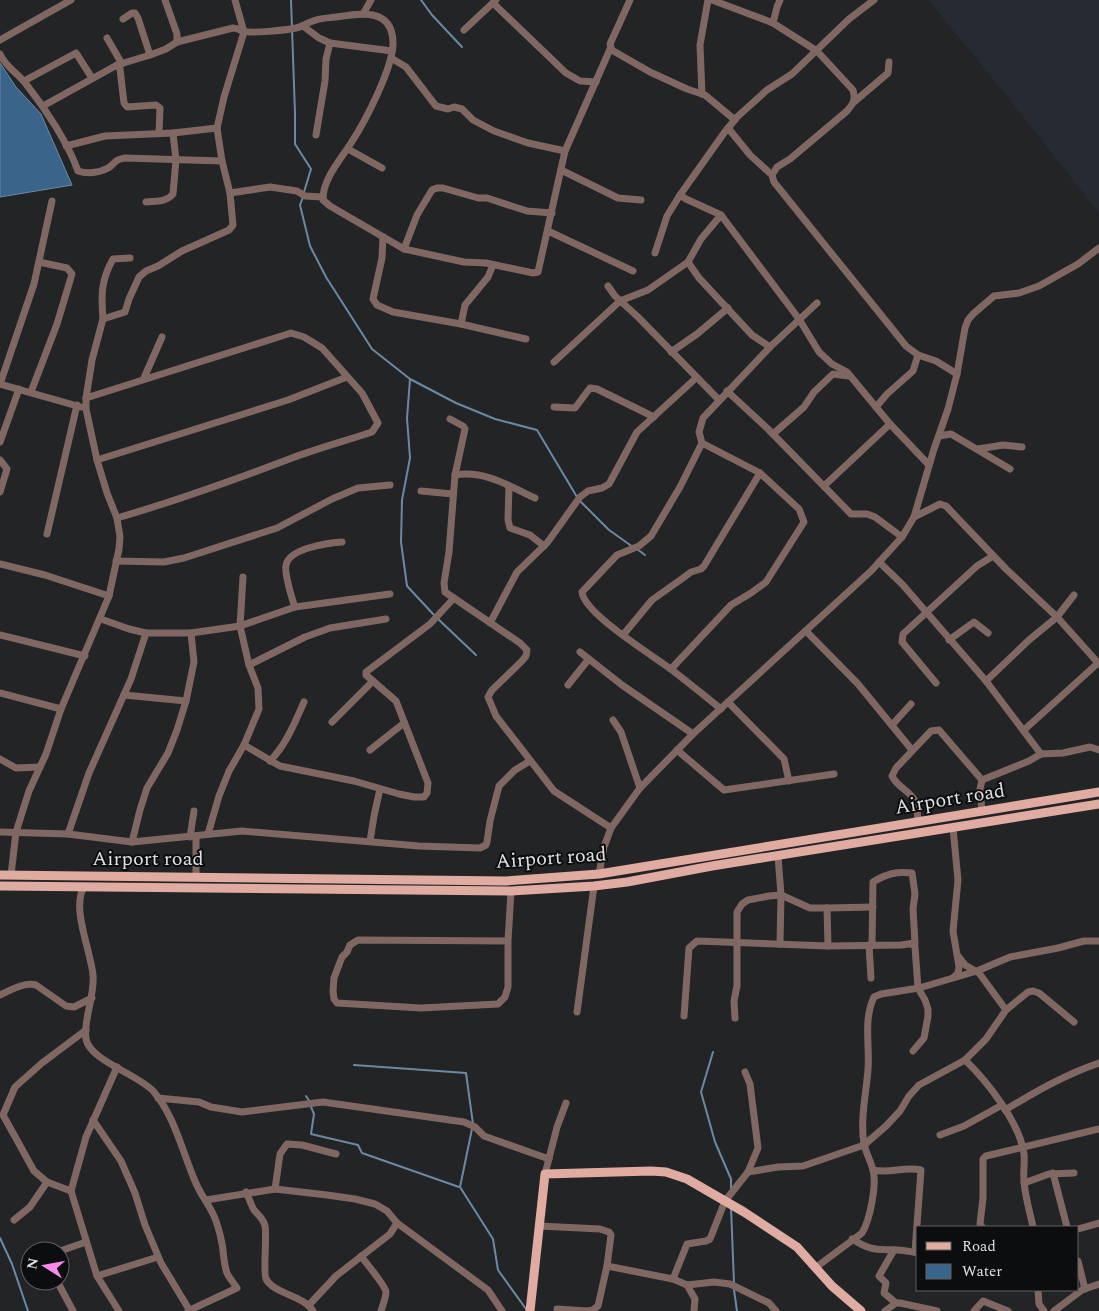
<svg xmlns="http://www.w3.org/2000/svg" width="1099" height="1311" font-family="Spectral,serif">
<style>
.built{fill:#262a32}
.water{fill:#3b648a;stroke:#6c89a4}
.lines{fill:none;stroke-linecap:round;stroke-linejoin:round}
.stream{stroke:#6c89a4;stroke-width:2}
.minor{stroke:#816762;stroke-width:7}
.major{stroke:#e0aba1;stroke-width:9}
.labels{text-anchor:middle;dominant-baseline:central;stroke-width:4;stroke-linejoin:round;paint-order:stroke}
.street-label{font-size:20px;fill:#dfe0e2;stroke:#0c0d0e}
</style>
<rect width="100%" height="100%" fill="#222426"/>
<!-- built -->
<path class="built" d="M928 0H1099V213L993 79Z"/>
<!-- water -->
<path class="water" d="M0 63 16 87 41 114 72 185 0 197Z"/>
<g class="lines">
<!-- stream -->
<g class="stream">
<path d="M291 0 295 113V144L311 169 304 192"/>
<path d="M421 0 432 15 462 47"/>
<path d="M303 197 300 205 310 246 326 277 372 349 410 379 456 403 495 419 537 430 577 497"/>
<path d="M410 379 407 418 410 458 402 500 401 542 407 586 434 615"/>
<path d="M580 501 609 530 633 547"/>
<path d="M637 549 645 555"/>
<path d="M438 619 476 655"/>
<path d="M713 1052 701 1092 715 1142 731 1179V1190"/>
<path d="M354 1065 466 1073 473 1124"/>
<path d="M306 1096 310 1102"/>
<path d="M311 1107 314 1114 311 1134 358 1145 362 1153 459 1187"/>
<path d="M472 1129 460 1187 493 1239 498 1270 526 1309"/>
<path d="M731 1207 734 1283"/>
<path d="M0 1238 12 1264 28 1311"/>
<path d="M734 1290 737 1311"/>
</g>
<!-- minor -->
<g class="minor">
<path d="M165 0 177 34V42"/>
<path d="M874 0 849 19 792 74 767 90 737 117 724 133 680 195 686 199 721 215 799 319 819 352 832 364 847 372 890 424 929 465"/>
<path d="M493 3 566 73 580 81 596 82"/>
<path d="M363 14 371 0"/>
<path d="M123 19 132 13H135L138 18 150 55"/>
<path d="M773 23 777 7 780 0"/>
<path d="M303 26 319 38 330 43 392 51"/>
<path d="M464 30 496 0"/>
<path d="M107 38 122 64"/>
<path d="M0 40 71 0"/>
<path d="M610 49 650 72 687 89 705 95 735 120"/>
<path d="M0 54C5 67 18 73 26 84 45 108 68 143 78 171 87 174 99 173 108 168 116 163 113 160 125 158L222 161"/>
<path d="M391 58 406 67 436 106 448 109 454 107 462 109 473 120 494 131 528 143 565 151"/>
<path d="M117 65 120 69 124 103 127 107 156 105 160 108 159 133"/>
<path d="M24 81 76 53 92 78"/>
<path d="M702 94 700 45 708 0"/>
<path d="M854 102 888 73 889 62"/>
<path d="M43 106 117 65 150 55 166 49 177 42 233 28C237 28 239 30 243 31 251 34 286 30 296 28 302 27 307 23 313 21 320 18 328 18 336 17 361 13 392 8 393 42 394 66 365 122 351 143 341 159 322 180 323 200L330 206 404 249 464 262 486 263 533 273 538 272 565 151 611 47 610 44 630 0"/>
<path d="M728 128 750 155 772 175"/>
<path d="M316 135 325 81 326 59 330 43"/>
<path d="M66 146 105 136 173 133 217 128"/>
<path d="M348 149 382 168"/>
<path d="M561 170 618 198 641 200"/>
<path d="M230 193 270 187 297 191 305 196 323 197"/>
<path d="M146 202C156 201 167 202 173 194L176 160 173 133"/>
<path d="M721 215 701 239 688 262 699 278 752 335 770 347"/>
<path d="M548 231 633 271"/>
<path d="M383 237 382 258 373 299 377 305 393 312 461 324 526 339"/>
<path d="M404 249 417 215 432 190 437 188H443L478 198H487L527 211 552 213"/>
<path d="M655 253 667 216 680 195"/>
<path d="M608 286 615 296 638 317 719 400"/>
<path d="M103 319C101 295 101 280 113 259L130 258"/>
<path d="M461 324 465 305 488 277 493 265"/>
<path d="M671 352 697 334 728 308"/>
<path d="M554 362 620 301 648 290 688 262"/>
<path d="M957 374 965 328 968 320 973 314 994 296 1019 293 1039 286 1078 264 1099 248"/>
<path d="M144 378 162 337"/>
<path d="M0 384 34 284 52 201"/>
<path d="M0 384 81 407"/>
<path d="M727 391 768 429 851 514H867L875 517 902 537"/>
<path d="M31 392 57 324 72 274 67 268 39 262"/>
<path d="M86 398 291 333 304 337 322 348 362 393 378 423 372 432C345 441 318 448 292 458 234 480 176 501 117 518"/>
<path d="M554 407 575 408 590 388 597 389 654 417"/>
<path d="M876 407 887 394 913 371 918 355"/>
<path d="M450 419 463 426 465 429 455 475 449 552 444 583 445 592 520 643 527 650 526 656 522 661 492 690 488 697 496 716 554 791 611 828"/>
<path d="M773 434 804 407 814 392 833 374 849 376"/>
<path d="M939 436 951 434 1010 469"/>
<path d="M0 442 19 389"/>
<path d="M978 449 1003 445 1022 447"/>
<path d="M0 460 7 469 0 492"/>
<path d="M97 460 288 400 347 377"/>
<path d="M455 475C485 470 509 486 535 498"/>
<path d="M509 486 508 520 510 528 530 535 544 546"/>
<path d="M824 486 890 424"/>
<path d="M421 491 453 494"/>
<path d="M914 517 940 504 946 506 1006 569 1057 617 1099 664"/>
<path d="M47 534 77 405"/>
<path d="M116 561 164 562 184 558 277 528 332 499 358 488 390 485"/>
<path d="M879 562 902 584 986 681 1041 754"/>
<path d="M0 564 45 575 109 596"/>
<path d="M295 607C292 599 284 572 286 565 289 548 329 543 342 542"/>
<path d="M101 619 129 629 146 633H191L240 626 295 607 390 594"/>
<path d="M490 623 517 572 547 543 580 497 588 491 602 488 609 484 637 432 696 378"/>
<path d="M806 631 858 684 912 750"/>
<path d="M0 635 85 656"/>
<path d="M623 635 652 600 683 578 691 572 701 569 704 566 760 473"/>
<path d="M949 640 974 622 988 633"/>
<path d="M580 652 622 685 693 734"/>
<path d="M249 665 305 637 330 628 386 619"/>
<path d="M671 669 731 605 751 593 766 582 804 522 799 509 760 473 702 443"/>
<path d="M986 681 1029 640 1057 617 1074 595"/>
<path d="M936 683 902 642 903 634 977 566 993 556"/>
<path d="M568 685 588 660"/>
<path d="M0 693 61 709"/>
<path d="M124 695 186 701"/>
<path d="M728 702 784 759 789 781"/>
<path d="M721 709C705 696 689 683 672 670 654 656 584 614 582 592L617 555 639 546 651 536 680 487 702 443 699 432 703 418 770 347 817 303"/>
<path d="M613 720 621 732 640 788"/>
<path d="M332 722 373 681"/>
<path d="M892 725 911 704"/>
<path d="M1024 730 1098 663"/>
<path d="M244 745 280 766 354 781 399 794 414 797H424L427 793 428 783 396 701 366 675V672L430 624 454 598"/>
<path d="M370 750 404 723"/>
<path d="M677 750 724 790 834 774"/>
<path d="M0 759 16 768 40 767"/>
<path d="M270 761C286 745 295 722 304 702"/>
<path d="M982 812 980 789 982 780 1029 761 1041 754 1063 753 1090 747 1099 750"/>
<path d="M918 822C917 815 918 807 915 801 909 790 897 787 892 776L896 768 931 731 939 730 982 780"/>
<path d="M953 828 958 880 953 931 959 967 958 973 954 977"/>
<path d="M0 832 68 834 132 842 242 831 419 846 480 848 486 845 487 842 490 821 499 786 515 770 530 761"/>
<path d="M68 834 89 773 131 679 146 633"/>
<path d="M208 834 219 796 229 771 244 745 259 709 258 688 249 665 240 626 243 577"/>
<path d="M196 836V877"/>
<path d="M190 837 194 811"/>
<path d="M370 841 374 816 380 789"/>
<path d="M132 842 140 810 147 788 168 753 177 730 186 701 194 662 191 633"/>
<path d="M778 856 781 895 780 944"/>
<path d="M599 874 604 847 611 828 640 788 693 734 871 571 902 537 914 517 934 449 948 409 957 374 936 361 918 355 906 346 774 182 772 175 777 167 790 159 847 111C853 104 856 100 853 90L817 51 773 23 712 0"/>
<path d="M11 875 16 832 29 791 46 754 61 709 109 596 119 549 120 537 117 518 107 493 97 460 86 409V398L92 360 103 319 125 312 129 299 139 277 146 271 158 266 182 251 229 230 233 225 230 193 222 161 217 128 224 97 244 32 235 0"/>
<path d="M84 887C71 907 91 952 93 975 95 996 83 1020 86 1039 90 1061 140 1075 154 1092 175 1117 182 1151 195 1181 200 1195 211 1206 216 1221 218 1227 220 1233 221 1239 224 1250 223 1262 227 1273 229 1278 234 1283 237 1288L188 1311"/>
<path d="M827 908 873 907"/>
<path d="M508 941 358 940 350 945 347 952 342 957 334 978 333 991 334 999 337 1003 421 1008 498 1004 505 997 508 987V941L511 891"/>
<path d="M910 944H913L915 947 918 988 925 1000 928 1009V1016L924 1038 913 1051"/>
<path d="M869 945 871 978"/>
<path d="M958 956 965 965 979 973 1006 1010"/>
<path d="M0 995C11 990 24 982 36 985L66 1006 74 1007 92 998"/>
<path d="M577 1012 594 886"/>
<path d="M684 1016 689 948 697 941 828 946 901 945 915 943 913 909 915 894 912 873C897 871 886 874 873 882L872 945"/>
<path d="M735 1018 734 1001 737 986V912L742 904 748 900 769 896 781 895 810 908H827L828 946"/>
<path d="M86 1030 42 1063 15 1087 3 1115 34 1171 47 1182 71 1191 97 1276 119 1311"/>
<path d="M965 1060C987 1081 1020 1123 1024 1154 1025 1163 1023 1172 1024 1181 1025 1197 1030 1212 1033 1227"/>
<path d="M158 1098 199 1102 211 1107 242 1112 323 1102 464 1122 475 1127 484 1136 549 1159"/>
<path d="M1005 1110C1035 1092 1066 1074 1099 1063"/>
<path d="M93 1120 121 1161 135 1193 145 1225 161 1263 190 1311"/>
<path d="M940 1135 964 1126 1002 1105"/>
<path d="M748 1172 778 1167 803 1166 864 1145 886 1126 900 1111 909 1096 919 1085 965 1060 986 1039 1006 1010 1028 992 1033 991 1039 993 1074 1022"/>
<path d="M1053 1173 1067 1227"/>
<path d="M545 1174 557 1127 566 1103"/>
<path d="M1024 1183 1049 1174 1074 1173"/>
<path d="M275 1189 280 1154 287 1144 302 1145 336 1154"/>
<path d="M71 1191 86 1137 117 1067"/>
<path d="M246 1192C249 1198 251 1205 254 1210 258 1215 264 1219 265 1226 267 1236 263 1274 266 1279 274 1294 303 1295 313 1311"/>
<path d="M206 1200 275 1189 327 1195 355 1199 375 1204 387 1211 397 1223 488 1290 502 1311"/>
<path d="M14 1220 30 1207 47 1182"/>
<path d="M539 1226 600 1229 609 1232 611 1235 607 1266 598 1306 593 1310 588 1311"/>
<path d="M982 1227 980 1224 983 1198V1159L986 1156 1099 1129"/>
<path d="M1078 1229 1099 1223"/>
<path d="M852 1239C873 1252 876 1249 898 1250 904 1250 911 1252 918 1253"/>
<path d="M894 1250 879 1276 886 1283 884 1293 896 1303"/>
<path d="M60 1251 86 1242"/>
<path d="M915 1252 921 1170C905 1166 889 1174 873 1170 871 1162 866 1153 864 1144 860 1120 866 1094 868 1070 870 1046 863 1020 874 997L881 994 919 988 977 971 1010 957 1058 948 1084 941H1099"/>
<path d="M361 1256C366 1263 385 1285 386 1292 386 1297 383 1305 381 1311"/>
<path d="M1078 1261 1085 1289"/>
<path d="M607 1266 673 1279 687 1285 714 1282 730 1284 769 1303 776 1311"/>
<path d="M815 1268 862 1233C870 1220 877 1184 873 1170"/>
<path d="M97 1276 158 1257"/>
<path d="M673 1279 687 1244 706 1241 710 1239 725 1201 748 1172 758 1148 750 1084 745 1072"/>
<path d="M57 1281 73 1311"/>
<path d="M687 1285 695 1299 694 1311"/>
<path d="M1038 1290 1039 1304 1044 1311"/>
<path d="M309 1305 336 1276 390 1234 397 1223"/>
<path d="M557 1309 587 1311"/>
<path d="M885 1311 896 1303H900L937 1311"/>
<path d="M974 1311 983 1301 1008 1311"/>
<path d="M1054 1311 1082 1290 1099 1284"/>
</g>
<!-- major -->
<g class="major">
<path d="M0 875 506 881 599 874 1099 792"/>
<path d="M0 886 511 891 594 886 627 882 712 866 1099 804"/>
<path d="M530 1311 545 1174 651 1171 666 1172 687 1179 744 1212 797 1247 832 1286 861 1311"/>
</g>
</g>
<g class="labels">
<!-- street labels -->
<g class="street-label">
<text transform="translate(950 799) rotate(-9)">Airport road</text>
<text transform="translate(551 858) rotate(-4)">Airport road</text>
<text x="148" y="859">Airport road</text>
</g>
</g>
<!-- legend -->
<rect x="916" y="1226" width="162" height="65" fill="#0c0d0e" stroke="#606163"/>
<rect x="926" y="1242" width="25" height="8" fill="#e0aba1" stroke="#606163"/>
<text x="962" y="1251" font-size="15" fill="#dfe0e2">Road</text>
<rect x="926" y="1264" width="25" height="15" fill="#3b648a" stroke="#606163"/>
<text x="962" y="1276" font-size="15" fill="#dfe0e2">Water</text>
<!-- north arrow -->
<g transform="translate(45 1266) rotate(281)"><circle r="24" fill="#0c0d0e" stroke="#606163"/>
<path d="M0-4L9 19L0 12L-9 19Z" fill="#f988e9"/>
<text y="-8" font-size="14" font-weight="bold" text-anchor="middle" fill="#dfe0e2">N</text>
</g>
</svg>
